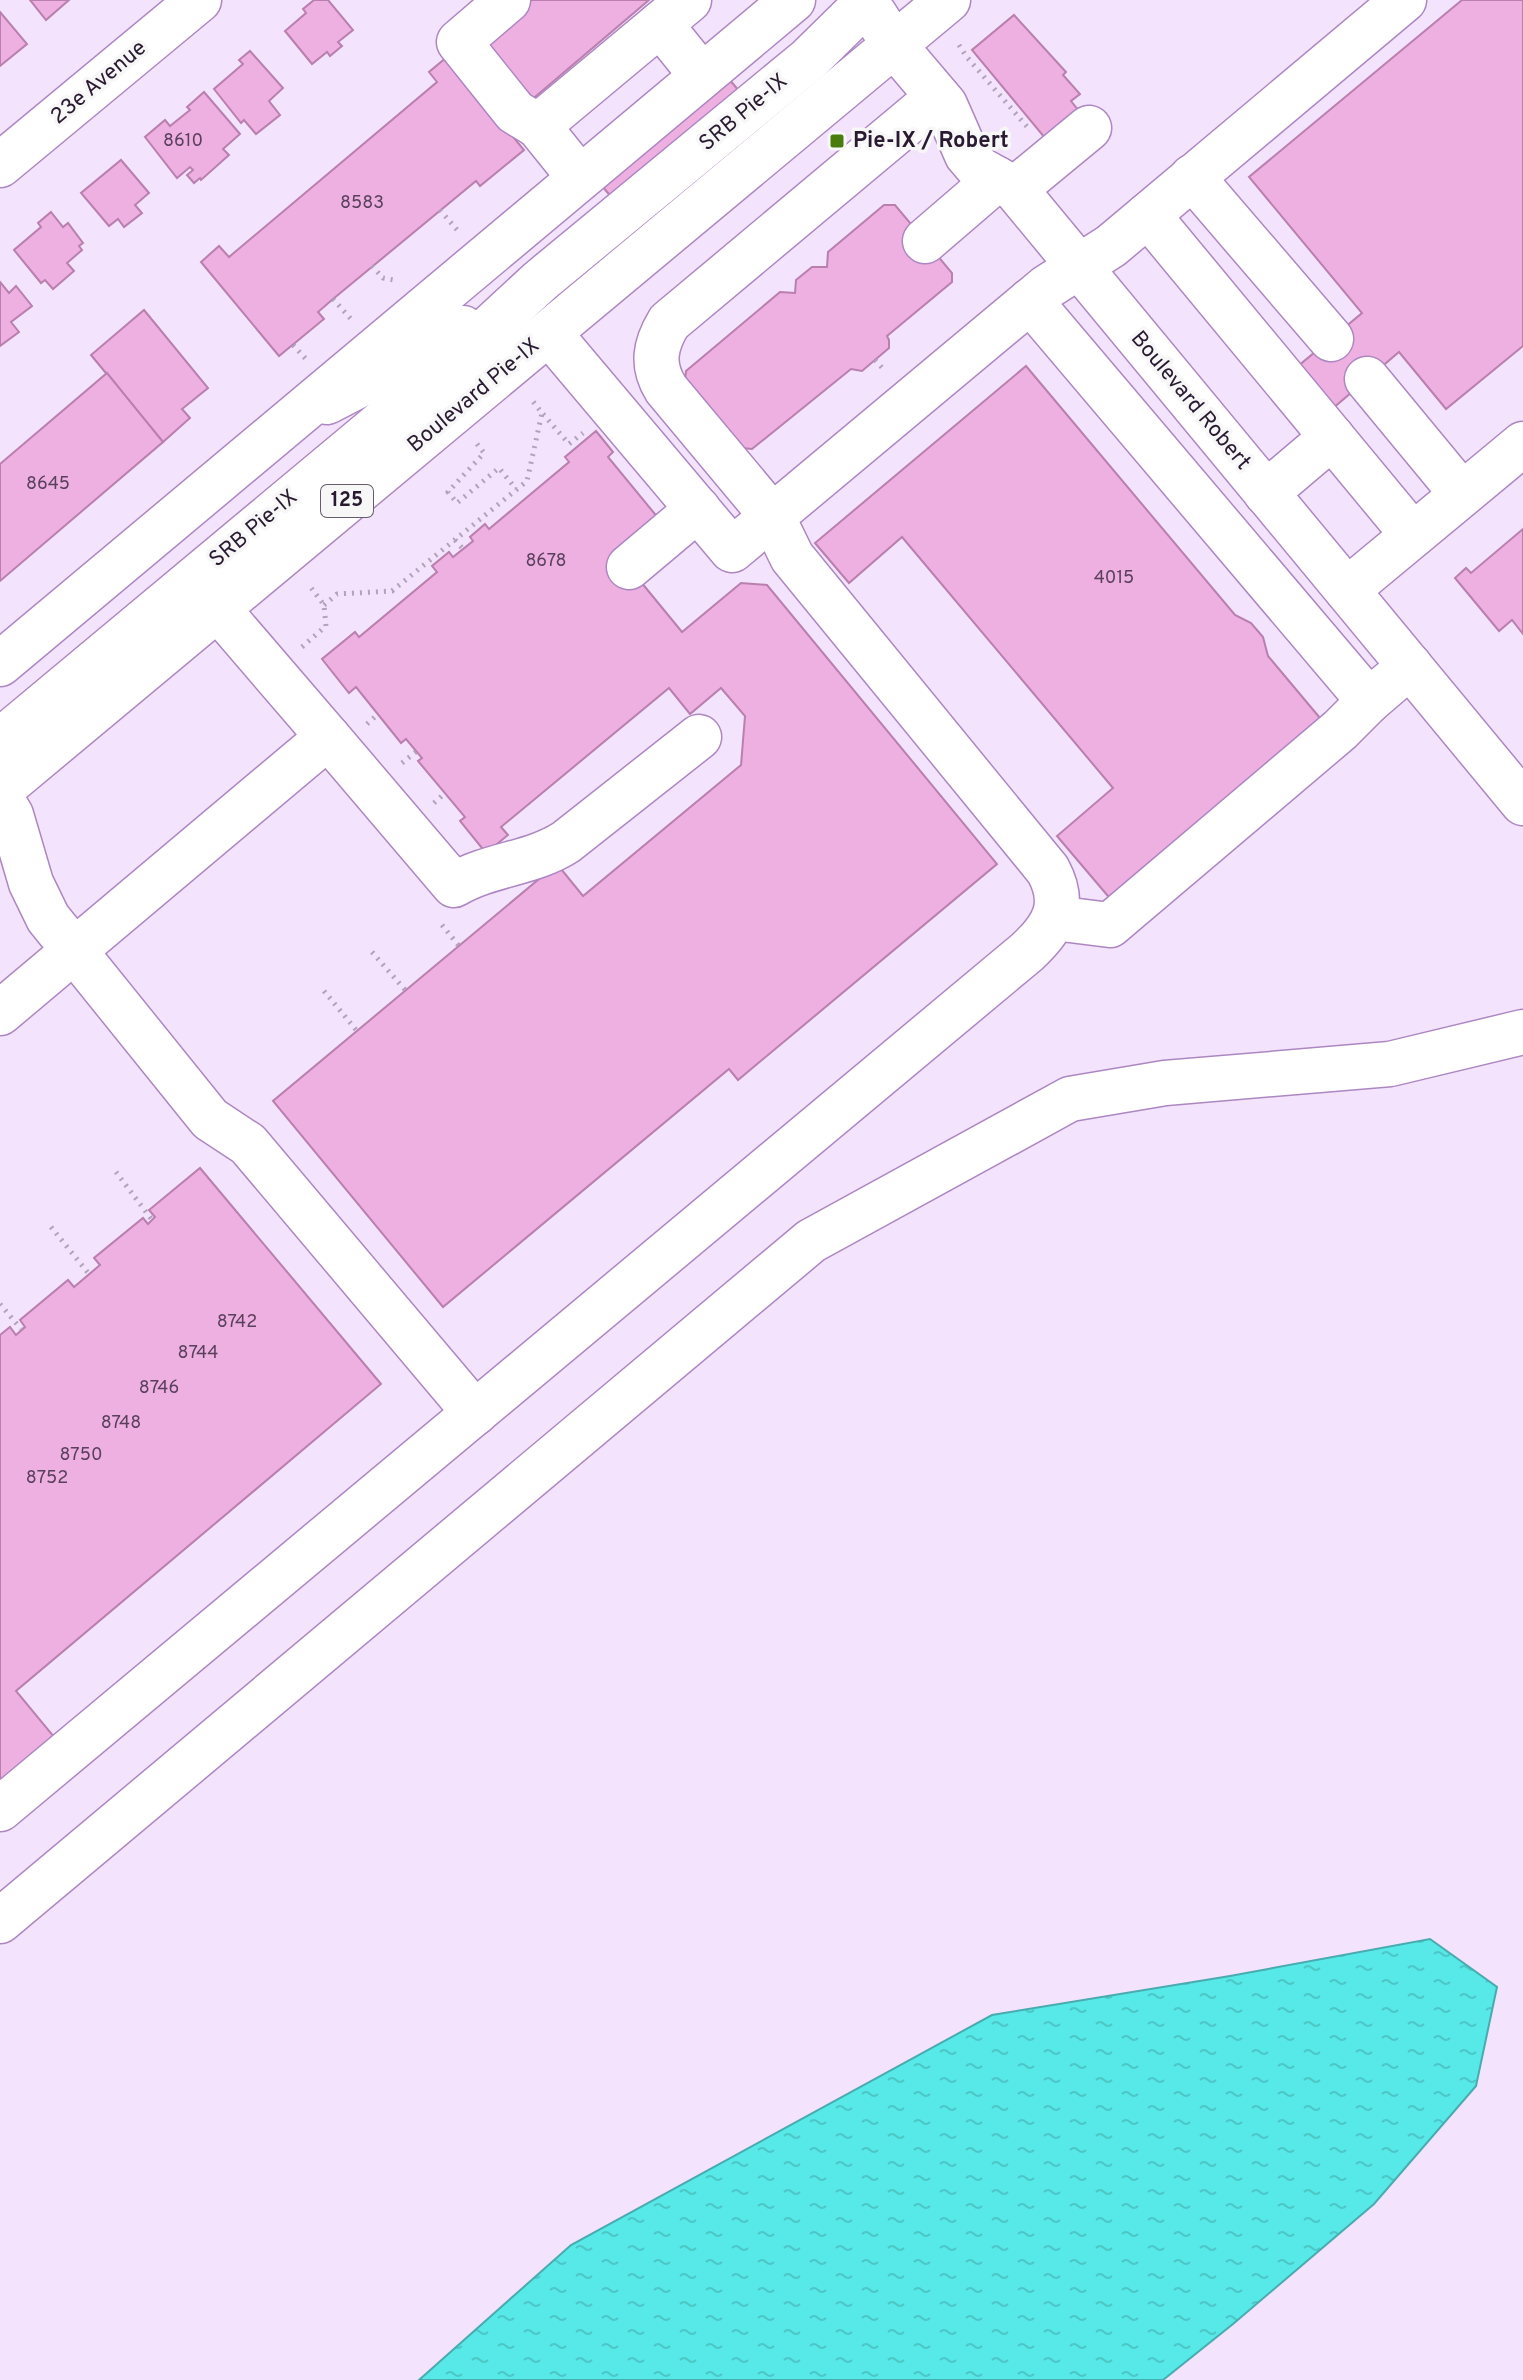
<svg xmlns="http://www.w3.org/2000/svg" width="1523" height="2380" font-family="Overpass,sans-serif">
<style>
.water{fill:url(#water-ripples);stroke:#49abb0;stroke-width:2}
.building{fill:#edb0e1;stroke:#b97fae;stroke-width:2}
.lines{fill:none;stroke-linecap:round;stroke-linejoin:round}
.minor-casing{stroke:#ad87c2;stroke-width:47}
.major-casing{stroke:#ad87c2;stroke-width:47}
.path{stroke:#b2a3bb;stroke-width:5;stroke-dasharray:2 6;stroke-linecap:butt}
.minor{stroke:#fff;stroke-width:44}
.major{stroke:#fff;stroke-width:44}
.poi-dot{fill:#487c0f;stroke:#f7f7f7;stroke-width:3}
.labels{text-anchor:middle;dominant-baseline:central;stroke-width:7;stroke-linejoin:round;paint-order:stroke}
.number-label{font-size:18px;fill:#5a405d}
.shield{fill:#f7f7f7;stroke:#675c6c;stroke-width:2}
.shield-label{font-size:20px;font-weight:bold;fill:#291a31}
.street-label{font-size:22px;fill:#291a31;stroke:#f7f7f7}
.poi-label{font-size:22px;font-weight:bold;fill:#291a31;stroke:#f7f7f7;text-anchor:start}
</style>
<defs>
<pattern id="water-ripples" width="26" height="14" patternUnits="userSpaceOnUse" patternTransform="scale(2)"><rect width="26" height="14" fill="#57e9e7"/><path d="M2 4q2-2 4 0t4 0M15 11q2-2 4 0t4 0" fill="none" stroke="#4cc7c7"/></pattern>
</defs>
<rect width="100%" height="100%" fill="#f3e3fc"/>
<!-- water -->
<path class="water" d="M1430 1939 1497 1987 1476 2086 1374 2204 1233 2324 1163 2380H419L571 2245 992 2015 1230 1976Z"/>
<!-- building -->
<g class="building">
<path d="M30 0H69L46 20Z"/>
<path d="M314 0H328L353 30 338 42 342 46 330 56 327 52 312 64 285 31 306 13 303 9Z"/>
<path d="M524 0H649L522 108 489 68 491 29Z"/>
<path d="M1462 0H1523V346L1446 409 1399 352 1332 409 1297 367 1362 313 1249 177Z"/>
<path d="M0 12 27 44 0 66Z"/>
<path d="M1014 15 1066 72 1063 75 1080 94 1071 101 1083 116 1050 144 972 50Z"/>
<path d="M250 51 283 88 269 101 280 115 256 134 244 120 241 123 214 89 243 64 239 60Z"/>
<path d="M447 57 524 150 480 186 476 181 333 299 318 312 324 319 279 356 201 262 219 246 229 257 437 82 429 72Z"/>
<path d="M729 79 739 91 613 199 602 186Z"/>
<path d="M204 92 240 134 223 149 229 155 201 180 200 178 194 183 187 175 193 170 190 167 177 178 145 137 165 120 170 126 190 110 187 107Z"/>
<path d="M121 160 149 193 135 205 142 213 124 227 118 219 109 226 81 193Z"/>
<path d="M884 205H895L952 273V282L887 336 889 340V348L862 371 851 369 752 449 742 448 685 380 686 371 780 292 795 293 796 280 812 267H827L828 252Z"/>
<path d="M51 212 63 227 68 223 83 243 79 246 82 250 67 263 74 271 53 289 45 280 41 283 14 250 41 227 38 223Z"/>
<path d="M0 282 9 293 16 286 32 306 11 322 19 332 0 346Z"/>
<path d="M144 310 208 388 182 409 190 418 163 442 91 355Z"/>
<path d="M1026 366 1235 615 1251 623 1263 637 1268 656 1325 724 1113 902 1057 836 1113 788 902 537 849 583 815 543Z"/>
<path d="M107 373 163 442 0 581V464Z"/>
<path d="M596 431 613 452 608 457 659 519 618 554 682 632 741 583 767 585 997 864 738 1080 729 1069 443 1307 273 1101 557 864 583 896 741 765 745 716 721 688 690 714 669 688 501 827 508 835 486 853 460 821 465 817 418 761 422 758 406 739 401 743 356 687 349 693 322 659 355 632 359 637 437 572 432 566 449 552 453 557 473 541 470 537 485 524 489 529 569 462 565 457Z"/>
<path d="M1523 529V634L1512 620 1499 631 1455 578 1466 568 1471 573Z"/>
<path d="M200 1168 381 1384 16 1691 55 1738 0 1784V1335L10 1327 16 1335 25 1327 20 1320 68 1280 74 1287 100 1265 94 1258 143 1218 148 1224 155 1217 149 1210Z"/>
</g>
<g class="lines">
<!-- minor casing -->
<g class="minor-casing">
<g id="minor">
<path d="M508 0 459 42 515 112 538 126"/>
<path d="M875 15 894 45 945 105 967 155 979 169 1015 189 1523 803"/>
<path d="M660 24 702 76"/>
<path d="M0 165 199 0"/>
<path d="M1192 177 1331 339"/>
<path d="M580 178 538 126 689 0"/>
<path d="M1015 189 1089 128"/>
<path d="M1148 215 1413 535"/>
<path d="M925 241 997 179"/>
<path d="M1030 301 1369 701 1410 666"/>
<path d="M549 333 732 550 1047 287 1111 246 1404 0"/>
<path d="M1367 379 1462 494"/>
<path d="M327 402 431 348 463 328"/>
<path d="M1266 493 1332 437"/>
<path d="M629 567 698 509"/>
<path d="M1347 590 1523 444"/>
<path d="M328 737 454 885C489 864 532 864 566 842L699 737"/>
<path d="M0 741 433 380 540 281 809 59 869 0"/>
<path d="M0 797 11 815 31 883 48 918 210 1119 248 1144 475 1413"/>
<path d="M1054 918 1110 925 1340 730 1369 701"/>
<path d="M0 1013 328 737 218 609"/>
<path d="M0 1809 1027 952C1054 927 1067 905 1048 870L792 557 772 516 666 389C651 365 655 345 669 322L938 97"/>
<path d="M0 1921 811 1241 1070 1099 1165 1083 1390 1064 1523 1032"/>
</g>
</g>
<!-- major casing -->
<g class="major-casing">
<g id="major">
<path d="M0 664 793 0"/>
<path d="M0 790 948 0"/>
</g>
</g>
<!-- path -->
<g class="path">
<path d="M959 45 966 56 1029 129"/>
<path d="M440 210 458 231"/>
<path d="M372 266 383 278 394 280"/>
<path d="M333 299 351 319"/>
<path d="M293 345 306 359"/>
<path d="M875 360 885 371"/>
<path d="M543 414 569 444 583 433"/>
<path d="M477 444 484 453 448 492 457 503 499 468 516 489"/>
<path d="M455 540 463 549"/>
<path d="M324 605 337 594 392 591 527 481 542 413 531 399"/>
<path d="M302 647 326 626 324 605 309 585"/>
<path d="M367 724 378 714"/>
<path d="M402 763 417 751"/>
<path d="M434 803 445 793"/>
<path d="M442 925 459 946"/>
<path d="M372 952 406 991"/>
<path d="M324 991 357 1031"/>
<path d="M116 1172 152 1220"/>
<path d="M51 1227 89 1274"/>
<path d="M0 1304 21 1329"/>
</g>
<!-- minor -->
<use href="#minor" class="minor"/>
<!-- major -->
<use href="#major" class="major"/>
</g>
<!-- markers -->
<rect class="poi-dot" x="829" y="133" width="16" height="16" rx="4"/>
<g class="labels">
<!-- number labels -->
<g class="number-label">
<text x="183" y="141">8610</text>
<text x="362" y="203">8583</text>
<text x="48" y="484">8645</text>
<text x="546" y="561">8678</text>
<text x="1114" y="578">4015</text>
<text x="237" y="1322">8742</text>
<text x="198" y="1353">8744</text>
<text x="159" y="1388">8746</text>
<text x="121" y="1423">8748</text>
<text x="81" y="1455">8750</text>
<text x="47" y="1478">8752</text>
</g>
<!-- shield labels -->
<rect class="shield" x="321" y="485" width="52" height="32" rx="6"/>
<g class="shield-label">
<text x="347" y="501">125</text>
</g>
<!-- street labels -->
<g class="street-label">
<text transform="translate(99 83) rotate(-40)">23e Avenue</text>
<text transform="translate(744 113) rotate(-40)">SRB Pie-IX</text>
<text transform="translate(474 396) rotate(-40)">Boulevard Pie-IX</text>
<text transform="translate(1190 401) rotate(50)">Boulevard Robert</text>
<text transform="translate(254 529) rotate(-40)">SRB Pie-IX</text>
</g>
<!-- poi labels -->
<g class="poi-label">
<text x="853" y="141">Pie-IX / Robert</text>
</g>
</g>
</svg>
